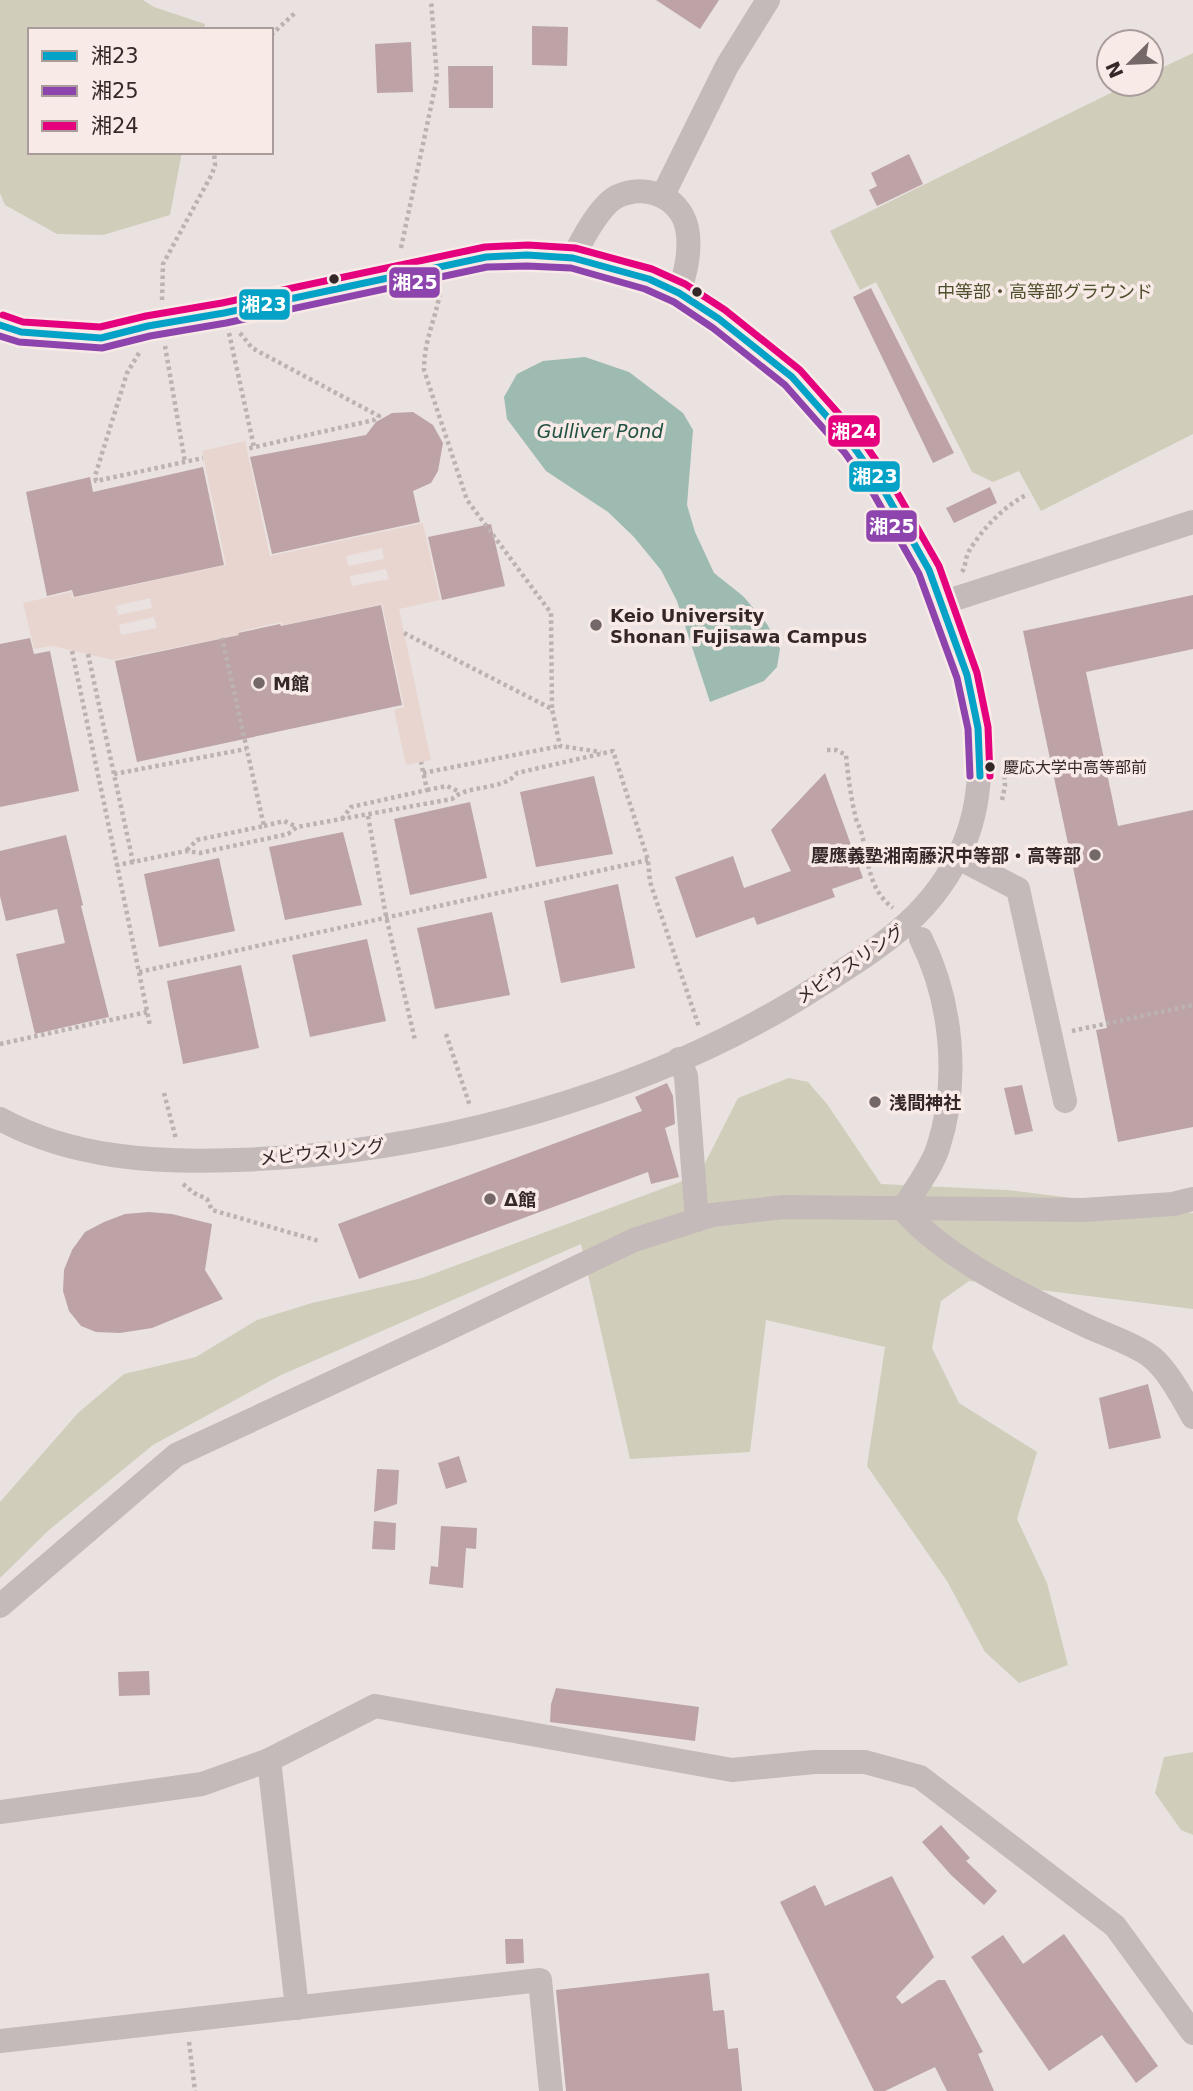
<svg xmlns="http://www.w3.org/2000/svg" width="1193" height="2091" font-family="'DejaVu Sans','Noto Sans JP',sans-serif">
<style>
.green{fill:#d1cdbb}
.plaza{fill:#e8d5d0;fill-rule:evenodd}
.water{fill:#9dbbb0}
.building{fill:#bda3a5}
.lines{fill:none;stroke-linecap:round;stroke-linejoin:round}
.path{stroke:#bcb2b1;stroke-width:4.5;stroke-dasharray:3.5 3.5;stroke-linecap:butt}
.minor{stroke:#c3bab9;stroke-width:24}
.bus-1-casing{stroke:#f7eae7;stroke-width:12}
.bus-2-casing{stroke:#f7eae7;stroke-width:12}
.bus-3-casing{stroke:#f7eae7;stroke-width:12}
.bus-1{stroke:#03a2c6;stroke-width:7}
.bus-2{stroke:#8e44ad;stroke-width:7}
.bus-3{stroke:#e5007d;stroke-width:7}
.bus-dot{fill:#342728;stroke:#f7eae7;stroke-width:2.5}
.poi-dot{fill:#746868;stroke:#f7eae7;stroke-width:2.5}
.labels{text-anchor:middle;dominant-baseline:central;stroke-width:7;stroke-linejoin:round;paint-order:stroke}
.bus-label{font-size:16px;fill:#342728;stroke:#f7eae7;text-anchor:start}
.park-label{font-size:18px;fill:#4f502d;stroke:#f7eae7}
.poi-label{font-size:18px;font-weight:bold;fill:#342728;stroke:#f7eae7;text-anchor:start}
.street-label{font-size:18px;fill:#342728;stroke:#f7eae7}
.water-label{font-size:19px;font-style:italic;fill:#215143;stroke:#f7eae7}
.line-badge{stroke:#f7eae7;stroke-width:2.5}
.badge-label{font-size:19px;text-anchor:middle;font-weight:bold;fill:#fff}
</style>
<rect width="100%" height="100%" fill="#eae2e0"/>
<!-- green -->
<g class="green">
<path d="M0 0H143L154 7 205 24 204 30H30V152H182L170 215 103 235 57 234 5 205 0 193Z"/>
<path d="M1193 53V434L1041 511 1019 471 993 482 972 472 876 282 860 290 830 231 1129 84H1151V73Z"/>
<path d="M789 1078 808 1082 827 1104 881 1184 1007 1190 1193 1213V1309L969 1281 941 1301 932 1348 959 1403 1037 1452 1017 1519 1047 1583 1068 1665 1019 1683 985 1652 947 1581 867 1466 885 1347 766 1320 750 1452 630 1459 581 1244 279 1376 153 1445 49 1530 0 1578V1502L78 1413 124 1374 196 1357 257 1320 312 1303 422 1278 699 1175 738 1098Z"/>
<path d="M1193 1752V1835L1181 1830 1155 1793 1164 1757Z"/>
</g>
<!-- plaza -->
<path class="plaza" d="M245 441 270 556 423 523 440 600 399 609 431 760 406 765 394 710 404 707 382 604 283 625 281 622 238 632V635L113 660 52 646 34 649 23 603 71 592 73 598 226 565 202 451ZM382 548 384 559 348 566 346 556ZM386 569 389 579 352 586 350 576ZM150 598 152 608 118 615 116 606ZM154 617 157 628 121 635 119 625Z"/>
<!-- water -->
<path class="water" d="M585 357 629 372 683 413 693 430 687 505 695 532 714 573 743 596 767 624 780 649 777 667 764 681 710 702 677 601 661 570 634 537 608 512 546 471 507 419 504 397 517 374 543 361Z"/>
<!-- building -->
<g class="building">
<path d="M656 0H719L700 29Z"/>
<path d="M532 26 568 27 567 66 532 65Z"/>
<path d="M411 42 413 92 377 93 375 44Z"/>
<path d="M448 66H493V108H449Z"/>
<path d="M909 154 923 184 877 206 869 190 877 186 871 173Z"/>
<path d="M871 288 954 453 933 463 853 297Z"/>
<path d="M413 412 433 425 443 443 438 471 431 483 413 491 420 522 272 554 250 457 366 435 376 422 392 413Z"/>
<path d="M203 467 224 565 74 597 72 590 47 596 26 492 90 477 93 492Z"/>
<path d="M990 487 997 503 954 523 946 508Z"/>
<path d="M491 524 505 586 442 600 428 537Z"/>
<path d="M1193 595V649L1086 672 1118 826 1193 810V1127L1118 1142 1096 1030 1107 1028 1023 631Z"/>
<path d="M381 605 402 705 137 762 115 661 239 635 238 633 280 624 281 626Z"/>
<path d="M30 638 34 654 50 651 79 791 0 807V644Z"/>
<path d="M825 773 863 878 832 889 835 897 757 925 754 917 696 938 675 877 733 856 744 888 791 871 771 830Z"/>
<path d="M594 776 613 854 536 867 520 792Z"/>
<path d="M470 802 487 878 410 895 394 819Z"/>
<path d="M343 832 362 905 285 920 269 847Z"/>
<path d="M66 835 83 905 81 906 109 1017 35 1034 16 954 65 943 57 909 6 921 0 896V851Z"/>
<path d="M219 858 235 931 159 947 144 874Z"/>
<path d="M618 884 635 968 561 983 544 901Z"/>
<path d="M492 912 510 995 435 1009 417 928Z"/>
<path d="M367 939 386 1021 310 1037 292 955Z"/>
<path d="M241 965 259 1048 183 1064 167 981Z"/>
<path d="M667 1083 673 1096 675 1124 665 1128 679 1177 651 1184 648 1172 359 1279 338 1224 642 1111 635 1097Z"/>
<path d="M1022 1085 1033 1131 1015 1135 1004 1088Z"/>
<path d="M149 1212 172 1214 212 1224 205 1270 223 1299 152 1328 120 1333 96 1332 81 1326 69 1311 63 1291 64 1270 72 1250 85 1232 104 1222 125 1214Z"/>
<path d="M1148 1384 1161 1438 1109 1449 1099 1398Z"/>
<path d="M459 1456 467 1482 446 1489 438 1463Z"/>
<path d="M377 1469 399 1470 397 1504 374 1512Z"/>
<path d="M374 1521 396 1523 395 1550 372 1549Z"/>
<path d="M441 1526 477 1528 476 1549 466 1548 463 1588 429 1584 431 1566 438 1567Z"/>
<path d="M149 1671 150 1695 119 1696 118 1672Z"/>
<path d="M556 1688 699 1707 695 1741 550 1722 551 1704Z"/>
<path d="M941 1825 970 1858 966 1861 997 1891 984 1905 951 1875 922 1842Z"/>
<path d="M892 1876 934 1957 896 1997 902 2004 938 1980H945L983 2052 978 2054 994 2091H947L935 2067 885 2091H874L780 1902 815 1885 825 1906Z"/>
<path d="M1064 1934 1158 2066 1136 2083 1102 2035 1049 2071 971 1957 1003 1935 1023 1964Z"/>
<path d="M505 1939H523L524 1963 506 1964Z"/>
<path d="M709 1973 713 2011 724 2010 728 2049 738 2048 742 2091H566L556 1990Z"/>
</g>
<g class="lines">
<!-- path -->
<g class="path">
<path d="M271 35 296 12"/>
<path d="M401 248 437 78 431 0"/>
<path d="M440 293C435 321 424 340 424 370L467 500 551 613 552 709"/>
<path d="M162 300 163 264 212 174 215 165 214 152"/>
<path d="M229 333 254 447"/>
<path d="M240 333 252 348 379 416 374 420 246 449"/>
<path d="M165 346 185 462"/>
<path d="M139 353 127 373 95 476 96 481 203 458"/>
<path d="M962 572C966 566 965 558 969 551 983 528 1004 506 1028 494"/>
<path d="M404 633 552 709 560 746 601 752"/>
<path d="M72 651 117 865"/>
<path d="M88 654 133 862 186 851 200 853 288 834 297 827 452 799C470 783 502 792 517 773L613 751 648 860 650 882 699 1027"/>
<path d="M827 750H836L846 755C848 777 851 798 856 819 858 825 861 829 862 835 869 862 868 889 893 908"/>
<path d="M423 773 560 746"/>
<path d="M114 774 246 749"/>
<path d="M427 790 447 786 460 792"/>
<path d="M1002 800 1005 786 1004 767"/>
<path d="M368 816 386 916 415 1040"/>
<path d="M342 819 351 807 427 790 421 762"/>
<path d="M264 826 284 821 297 827"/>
<path d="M187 850 197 840 264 826 222 638"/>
<path d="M133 862 117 865 150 1026"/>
<path d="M139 972 648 860"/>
<path d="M1072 1031 1193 1005"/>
<path d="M446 1034 470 1106"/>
<path d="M0 1044 147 1012"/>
<path d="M164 1093 176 1139"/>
<path d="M183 1184 194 1193 207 1199 212 1210 319 1241"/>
<path d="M189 2042 195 2091"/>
</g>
<!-- minor -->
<g class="minor">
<path d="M663 195 727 66 768 0"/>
<path d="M573 258C581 241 599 207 616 197 647 181 685 199 688 235 690 255 685 274 679 293"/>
<path d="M0 325 21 332 101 338 148 326 224 313 486 257C556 254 609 259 674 291 697 302 718 318 738 333 807 384 859 448 902 522 911 538 923 555 930 572 940 593 946 615 954 636 977 703 992 776 964 844 934 914 883 945 822 984 655 1093 433 1154 235 1160 155 1163 72 1158 0 1119"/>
<path d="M942 603 1193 522"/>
<path d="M957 857 1018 889 1065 1101"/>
<path d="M679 1059 686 1076 697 1220"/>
<path d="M903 1209C944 1258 1029 1299 1087 1326 1106 1335 1134 1344 1150 1356 1166 1367 1184 1400 1193 1417"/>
<path d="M903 1209C914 1190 931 1169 938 1148 960 1081 952 1001 921 939"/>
<path d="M0 1606 176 1455 437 1334 634 1240 712 1215 784 1207 1084 1210 1173 1204 1193 1199"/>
<path d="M269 1760 297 2008"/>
<path d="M0 1812 202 1784 269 1760 375 1706 732 1770 814 1762H865L920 1777 1115 1926 1193 2033"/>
<path d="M0 2041 540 1980 551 2091"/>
</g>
<!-- bus-1 casing -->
<g class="bus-1-casing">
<path id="bus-1" d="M0 325 21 332 101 338 148 326 224 313 486 257 527 255 573 258 649 279 679 293 719 319 792 377 853 446 882 487 929 570 967 675 978 728 980 776"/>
</g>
<!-- bus-2 casing -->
<g class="bus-2-casing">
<path id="bus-2" d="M0 336 19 342 102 348 150 336 226 323 487 267 527 266 571 268 645 289 674 302 713 328 785 385 845 453 873 493 919 574 957 678 968 729 970 776"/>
</g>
<!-- bus-3 casing -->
<g class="bus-3-casing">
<path id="bus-3" d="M3 315 23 322 100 327 146 316 222 303 485 247 528 245 575 248 652 269 685 284 725 310 800 370 862 440 891 482 939 566 977 673 988 727 990 776"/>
</g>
<!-- bus-1 -->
<use href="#bus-1" class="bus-1"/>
<!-- bus-2 -->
<use href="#bus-2" class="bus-2"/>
<!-- bus-3 -->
<use href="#bus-3" class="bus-3"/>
</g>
<!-- markers -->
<g class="bus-dot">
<circle cx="334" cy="279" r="6"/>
<circle cx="697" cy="292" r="6"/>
<circle cx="990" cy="767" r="6"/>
</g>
<g class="poi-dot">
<circle cx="596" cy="625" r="7"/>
<circle cx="259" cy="683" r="7"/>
<circle cx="1095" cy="855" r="7"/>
<circle cx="875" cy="1102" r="7"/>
<circle cx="490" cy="1199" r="7"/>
</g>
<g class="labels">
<!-- bus labels -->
<g class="bus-label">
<text x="1003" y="767">慶応大学中高等部前</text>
</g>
<!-- park labels -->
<g class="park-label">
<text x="1045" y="291">中等部・高等部グラウンド</text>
</g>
<!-- poi labels -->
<g class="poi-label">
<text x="610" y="615">Keio University<tspan x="610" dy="21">Shonan Fujisawa Campus</tspan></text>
<text x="273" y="683">Μ館</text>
<text x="1081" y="855" text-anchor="end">慶應義塾湘南藤沢中等部・高等部</text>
<text x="889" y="1102">浅間神社</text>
<text x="504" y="1199">Δ館</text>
</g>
<!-- street labels -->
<g class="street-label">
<text transform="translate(850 964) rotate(-34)">メビウスリング</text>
<text transform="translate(322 1152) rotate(-6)">メビウスリング</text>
</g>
<!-- water labels -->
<g class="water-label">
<text x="600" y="431">Gulliver Pond</text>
</g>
</g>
<g class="line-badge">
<rect x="388" y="266" width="53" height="33" rx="7" fill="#8e44ad"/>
<rect x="238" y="288" width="53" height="33" rx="7" fill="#03a2c6"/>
<rect x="827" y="414" width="54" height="34" rx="7" fill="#e5007d"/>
<rect x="848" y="460" width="53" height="33" rx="7" fill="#03a2c6"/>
<rect x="865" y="509" width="53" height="34" rx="7" fill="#8e44ad"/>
</g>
<g class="badge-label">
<text x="415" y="289">湘25</text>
<text x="264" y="311">湘23</text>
<text x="854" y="438">湘24</text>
<text x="875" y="483">湘23</text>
<text x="892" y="533">湘25</text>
</g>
<!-- legend -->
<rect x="28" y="28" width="245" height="126" fill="#f7eae7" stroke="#a99c9b" stroke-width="2"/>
<rect x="42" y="51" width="35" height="10" fill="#03a2c6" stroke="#a99c9b" stroke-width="2"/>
<text x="91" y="63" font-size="21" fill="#342728">湘23</text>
<rect x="42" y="86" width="35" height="10" fill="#8e44ad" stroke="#a99c9b" stroke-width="2"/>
<text x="91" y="98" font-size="21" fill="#342728">湘25</text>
<rect x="42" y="121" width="35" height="10" fill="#e5007d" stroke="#a99c9b" stroke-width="2"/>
<text x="91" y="133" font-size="21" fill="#342728">湘24</text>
<!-- north arrow -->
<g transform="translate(1130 63) rotate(246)"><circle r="33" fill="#f7eae7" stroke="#a99c9b" stroke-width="2"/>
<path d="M0-5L12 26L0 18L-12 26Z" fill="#746868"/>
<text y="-10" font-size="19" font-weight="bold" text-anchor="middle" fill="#342728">N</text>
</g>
</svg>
